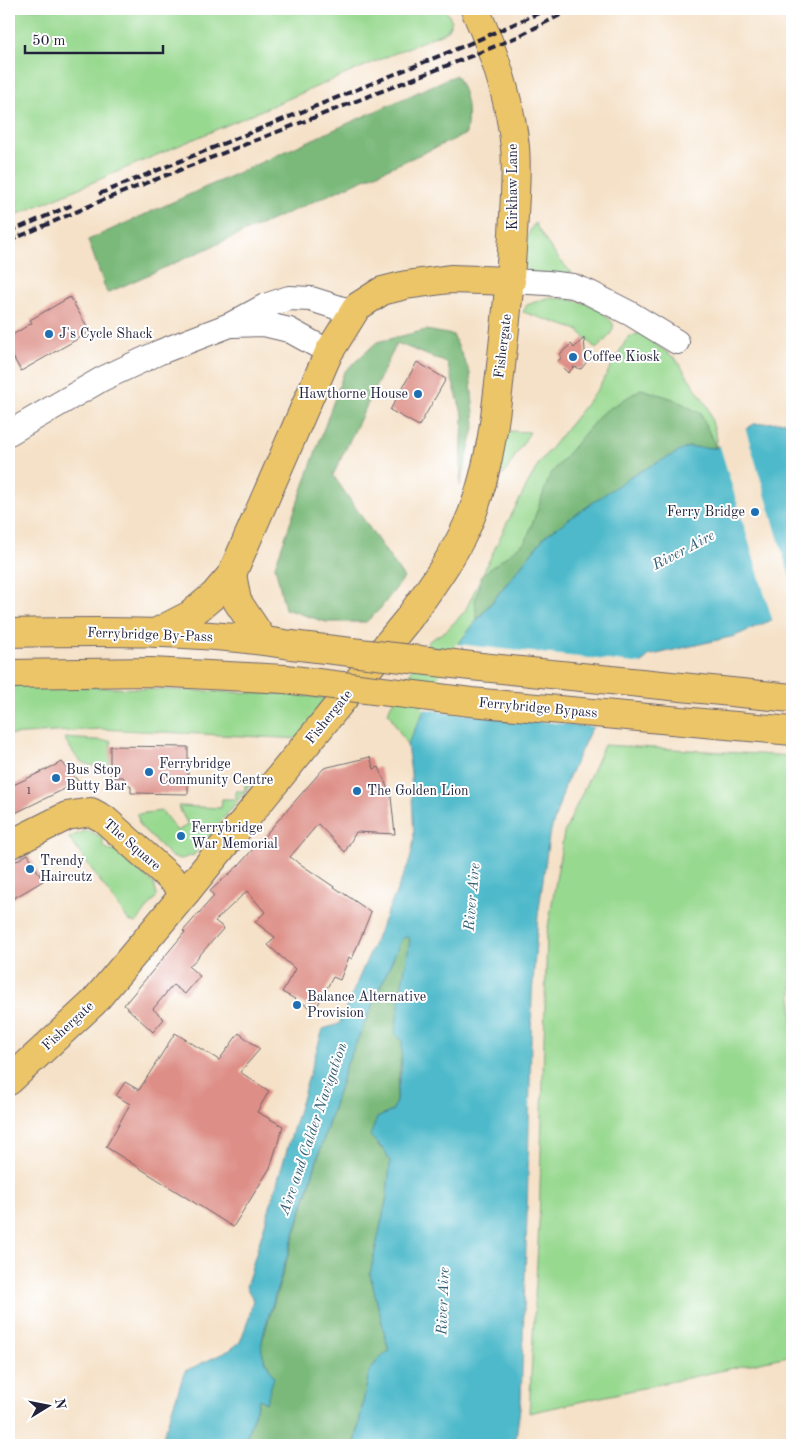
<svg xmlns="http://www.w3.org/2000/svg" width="801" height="1454" font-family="'Old Standard TT',serif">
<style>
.green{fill:#98d990;stroke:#5d7e66}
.forest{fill:#7ab97a;stroke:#4e6e5a}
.water{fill:#4db9ca;stroke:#386e82}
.pier{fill:#f5e1c7}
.building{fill:#dd8e86}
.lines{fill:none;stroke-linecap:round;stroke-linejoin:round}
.minor-casing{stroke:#6c656c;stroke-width:26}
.major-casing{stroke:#6c656c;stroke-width:30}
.minor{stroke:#fff;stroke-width:24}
.major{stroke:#edc569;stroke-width:28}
.rail{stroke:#22223b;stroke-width:4;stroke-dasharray:8 4;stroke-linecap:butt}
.major-bridge-casing{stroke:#6c656c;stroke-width:30;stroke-linecap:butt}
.major-bridge{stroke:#edc569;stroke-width:28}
.poi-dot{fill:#1f6fb2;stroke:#fff;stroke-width:2}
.labels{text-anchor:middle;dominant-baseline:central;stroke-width:4;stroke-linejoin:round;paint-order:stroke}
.number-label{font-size:11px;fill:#513d4e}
.street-label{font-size:14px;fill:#22223b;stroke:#fff}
.poi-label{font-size:14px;fill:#22223b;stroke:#fff;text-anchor:start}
.water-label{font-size:15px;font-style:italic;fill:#335e74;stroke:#fff}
</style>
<rect width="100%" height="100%" fill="#fff"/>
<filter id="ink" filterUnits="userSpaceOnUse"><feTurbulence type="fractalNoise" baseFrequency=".02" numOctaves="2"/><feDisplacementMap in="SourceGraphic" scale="10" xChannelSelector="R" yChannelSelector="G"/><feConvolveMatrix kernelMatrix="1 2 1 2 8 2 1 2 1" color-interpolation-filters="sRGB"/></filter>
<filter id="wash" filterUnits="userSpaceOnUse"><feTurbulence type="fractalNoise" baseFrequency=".0096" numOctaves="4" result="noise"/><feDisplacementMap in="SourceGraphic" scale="20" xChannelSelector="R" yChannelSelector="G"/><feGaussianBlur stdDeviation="1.12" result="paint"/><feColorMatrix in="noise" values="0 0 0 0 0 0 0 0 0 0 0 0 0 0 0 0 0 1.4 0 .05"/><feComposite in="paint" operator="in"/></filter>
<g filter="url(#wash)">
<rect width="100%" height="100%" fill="#f5e1c7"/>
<!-- green -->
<g class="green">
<path d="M9 9H445L452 21 447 31 9 218Z"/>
<path d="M535 223C545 241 556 257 571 272L559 275H531L525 268C526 252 524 235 535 223Z"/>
<path d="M546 298C565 298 595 301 608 318 611 321 614 323 613 328 612 335 601 344 596 349L578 330 523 312 527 305Z"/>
<path d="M640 333 676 359 708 407 717 439 716 448 546 535 458 644 407 745 388 712 391 705 429 641 447 630 465 611 506 525 539 463 598 389 628 337Z"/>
<path d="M508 431 530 432 503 476 501 472 492 467 501 435Z"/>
<path d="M9 684 285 694 326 698 302 739 100 729 9 735Z"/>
<path d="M64 738 111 741 110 768C78 764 81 765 64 738Z"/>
<path d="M604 745 792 756V1355L529 1413 539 1224 547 933 564 833Z"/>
<path d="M245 779H255L194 855 181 859 172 857 140 826 137 814 162 811 177 831 188 825 178 806 221 808 222 799H236V791H245Z"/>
<path d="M89 831 100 836 104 841 102 845 109 850 115 851 154 884 157 896 136 923 129 921 69 838 81 832Z"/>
</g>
<!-- forest -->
<g class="forest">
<path d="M456 75C468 97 469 110 466 134L107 293 88 240Z"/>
<path d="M426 330 453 335 470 373 475 424 460 486 463 416 447 363 397 343 333 475 404 578 380 609 366 622H326L285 609 275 566 344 372 377 342Z"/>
<path d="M641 389 674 399 701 414 716 448 688 447 546 535 477 620 475 601 482 575 526 541 550 475 602 413Z"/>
<path d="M405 937H408L410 941 402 1053 395 1105 392 1111 377 1118V1145L385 1151 390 1162 389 1178 387 1197 370 1274 389 1351 378 1360 369 1372 355 1445H244L259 1399 266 1403 268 1364 262 1355 260 1348 346 1066 402 938Z"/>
</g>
<!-- water -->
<path class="water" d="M792 421V611L735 636 648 656 590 731 566 783 549 837 538 916 532 996 527 1216 521 1401 515 1445H355L369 1372 378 1360 389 1351 370 1274 387 1197 390 1162 385 1151 370 1136 377 1118 392 1111 395 1105 401 1071 402 1041 395 1033 402 983 410 941 408 937 402 938 346 1066 266 1325C258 1354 261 1351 274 1377L266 1403 259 1399 244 1445H160L185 1371 230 1350 240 1342 249 1318 253 1299 246 1287 323 1029 339 1024 410 860 414 840 411 773 407 745 458 644 546 535 631 476 688 447 716 448 754 424Z"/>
<!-- pier -->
<g class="pier">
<path d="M745 427 792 584V614L773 622 719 443Z"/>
<path d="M456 644 644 664 596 727 422 709Z"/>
</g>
<g id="blocks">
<!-- building -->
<g class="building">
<path d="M70 297 90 332 21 371 9 350V337L32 323 30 320Z"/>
<path d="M584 338 586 363 581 369 574 367 568 373 557 362 562 357 559 355 571 344 574 348Z"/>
<path d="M417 362 446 379 419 426 390 410Z"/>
<path d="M110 746 188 747V794L131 793V787L123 777H110Z"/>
<path d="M370 757 374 769 379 767 391 797 395 834 356 832 345 852 318 824 290 857 371 912 352 959 349 957 340 980 333 977 315 1010 282 992 295 969 268 945 275 937 255 922 265 912 247 891 215 921 224 928 189 967 200 976 185 994 173 985 153 1009 164 1019 153 1032 124 1005 185 932 183 931 214 896 210 891 239 865 324 768Z"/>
<path d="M62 762 79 782 9 816V787Z"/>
<path d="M28 854 43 881 9 901V865Z"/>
<path d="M175 1033 219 1060 239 1033 260 1049 240 1072 269 1091 257 1112 283 1126 270 1168 233 1227 106 1147 130 1104 116 1096 125 1082 139 1090Z"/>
</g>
</g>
</g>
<g filter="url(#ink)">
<use href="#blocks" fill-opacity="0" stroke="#6c656c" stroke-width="1"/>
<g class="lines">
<!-- minor casing -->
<g class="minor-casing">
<g id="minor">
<path d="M511 281 547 283 573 286 590 293 631 314 677 342"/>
<path d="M234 325 264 324 289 330 329 352"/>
<path d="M9 433 102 379 160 352 230 325 265 306 289 298 311 299 352 312"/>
</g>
</g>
<!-- major casing -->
<g class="major-casing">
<g id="major">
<path d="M232 574 237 601 263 640"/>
<path d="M9 633C102 631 198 630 291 645"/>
<path d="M155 633 190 615 214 595 232 574 329 352 357 307 382 291 406 285 450 279 511 281"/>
<path d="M9 674 151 672 285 679"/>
<path d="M9 845 67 816 91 812 104 819 186 892"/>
<path d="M9 1081 93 1003 186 892 409 618C433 584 457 552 472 514 492 461 497 403 503 347 508 303 512 259 514 215 515 192 517 169 515 147 510 99 494 52 475 9"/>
</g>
</g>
<!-- minor -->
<use href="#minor" class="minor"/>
<!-- major -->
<use href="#major" class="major"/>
<!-- rail -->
<g class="rail">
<path d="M99 194 464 46 548 9"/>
<path d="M9 232 72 205"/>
<path d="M9 241 103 200 474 55 517 37 572 9"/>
</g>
<!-- major-bridge casing -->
<g class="major-bridge-casing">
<g id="major-bridge">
<path d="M291 645 471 666 792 698"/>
<path d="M285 679 471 702 792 731"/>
</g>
</g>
<!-- major-bridge -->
<use href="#major-bridge" class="major-bridge"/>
</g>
</g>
<!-- markers -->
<g class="poi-dot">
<circle cx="49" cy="334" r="5"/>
<circle cx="573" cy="357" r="5"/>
<circle cx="418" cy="394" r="5"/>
<circle cx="755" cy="512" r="5"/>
<circle cx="149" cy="772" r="5"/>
<circle cx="56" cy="778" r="5"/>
<circle cx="357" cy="791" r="5"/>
<circle cx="181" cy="836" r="5"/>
<circle cx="30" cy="869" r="5"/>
<circle cx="297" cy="1005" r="5"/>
</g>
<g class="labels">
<!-- number labels -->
<g class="number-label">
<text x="29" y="791">1</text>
</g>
<!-- street labels -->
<g class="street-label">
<text transform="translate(513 187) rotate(-90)">Kirkhaw Lane</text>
<text transform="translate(503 346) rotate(-83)">Fishergate</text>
<text transform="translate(150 635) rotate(2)">Ferrybridge By-Pass</text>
<text transform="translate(538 708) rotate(5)">Ferrybridge Bypass</text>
<text transform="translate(329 717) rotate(-51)">Fishergate</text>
<text transform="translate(132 845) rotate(41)">The Square</text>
<text transform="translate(68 1026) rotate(-43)">Fishergate</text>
</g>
<!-- poi labels -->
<g class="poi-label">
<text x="59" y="334">J's Cycle Shack</text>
<text x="583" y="357">Coffee Kiosk</text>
<text x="408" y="394" text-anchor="end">Hawthorne House</text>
<text x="745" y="512" text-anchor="end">Ferry Bridge</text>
<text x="159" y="764">Ferrybridge<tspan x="159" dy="16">Community Centre</tspan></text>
<text x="66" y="770">Bus Stop<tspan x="66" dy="16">Butty Bar</tspan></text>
<text x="367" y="791">The Golden Lion</text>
<text x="191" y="828">Ferrybridge<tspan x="191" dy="16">War Memorial</tspan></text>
<text x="40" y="861">Trendy<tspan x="40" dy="16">Haircutz</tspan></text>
<text x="307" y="997">Balance Alternative<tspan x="307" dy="16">Provision</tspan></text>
</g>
<!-- water labels -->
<g class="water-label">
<text transform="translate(684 551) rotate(-28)">River Aire</text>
<text transform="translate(473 897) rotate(-85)">River Aire</text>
<text transform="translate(314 1129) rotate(-71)">Aire and Calder Navigation</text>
<text transform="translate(444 1301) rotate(-88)">River Aire</text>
</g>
</g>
<!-- margin -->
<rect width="801" height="1454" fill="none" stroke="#fff" stroke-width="30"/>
<!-- north arrow -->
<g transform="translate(48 1406) rotate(80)" stroke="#ffffff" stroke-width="4" paint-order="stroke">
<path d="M0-4L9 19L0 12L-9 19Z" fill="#22223b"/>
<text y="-8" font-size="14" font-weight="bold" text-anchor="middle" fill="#22223b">N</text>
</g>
<!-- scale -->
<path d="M25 45v8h138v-8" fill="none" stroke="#22223b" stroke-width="2.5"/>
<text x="32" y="45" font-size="15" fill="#22223b" stroke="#ffffff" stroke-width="4" paint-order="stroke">50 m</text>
</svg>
